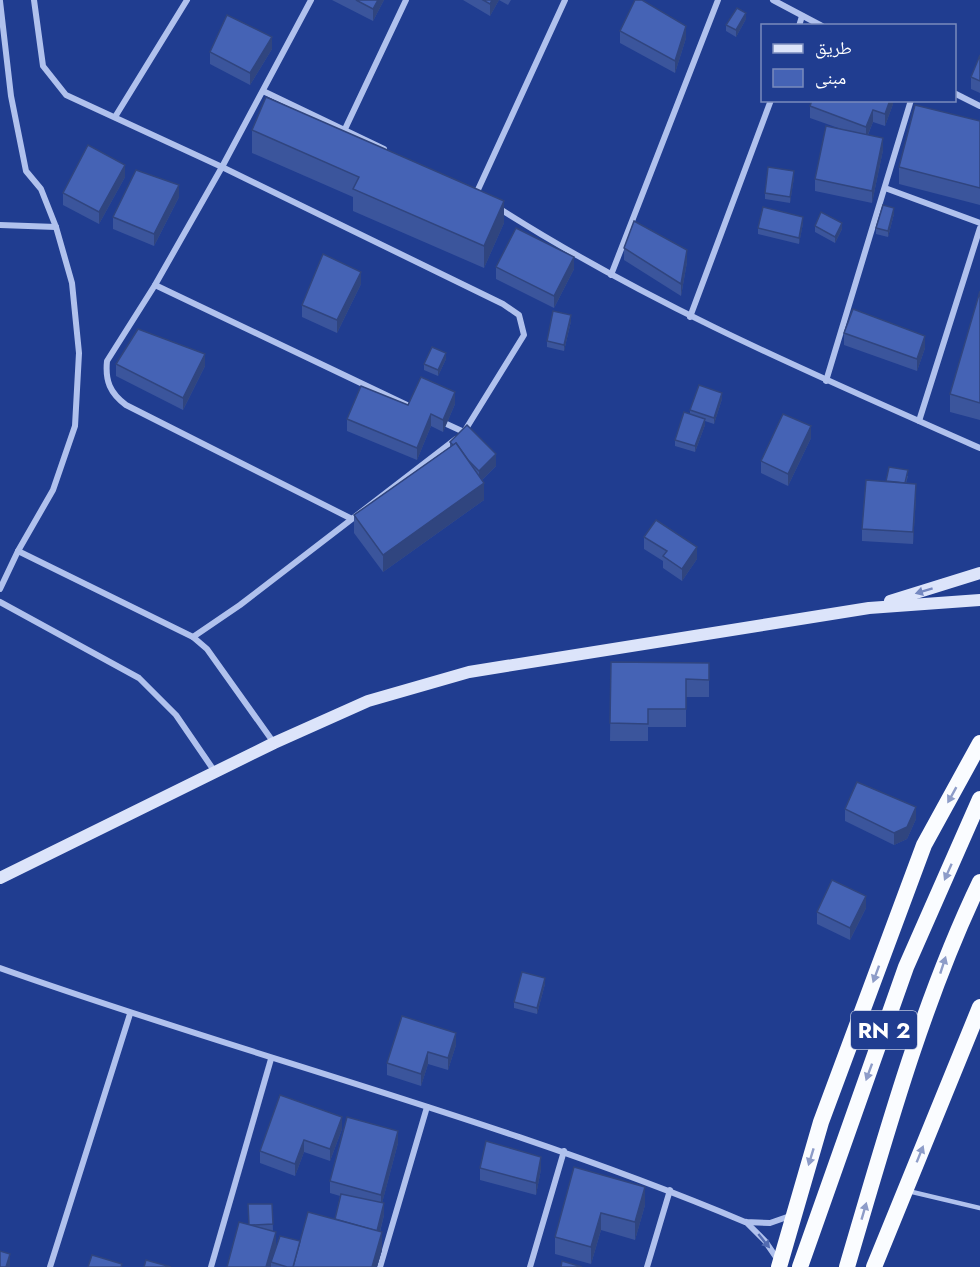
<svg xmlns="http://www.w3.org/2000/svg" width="980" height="1267" font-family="Jost,'Noto Naskh Arabic',sans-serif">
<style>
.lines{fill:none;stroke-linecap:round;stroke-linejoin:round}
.service{stroke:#b0c1ed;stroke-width:4.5}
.minor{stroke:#b0c1ed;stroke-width:6}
.secondary{stroke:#dce4fa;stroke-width:12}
.trunk{stroke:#fafcff;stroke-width:16}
.wall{fill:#3b559c}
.shaded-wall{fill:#30457f}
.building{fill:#4563b5;stroke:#30457f;stroke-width:1.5}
.oneway{fill:#7588c0}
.oneway2{fill:#8d9cc8}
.oneway3{fill:#526bb1}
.labels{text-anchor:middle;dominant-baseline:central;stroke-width:4.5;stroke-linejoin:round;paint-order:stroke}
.shield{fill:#203d90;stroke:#bcc5de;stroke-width:1.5}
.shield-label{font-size:22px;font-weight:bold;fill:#fff}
</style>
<rect width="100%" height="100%" fill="#203d90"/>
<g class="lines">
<!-- service -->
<path class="service" d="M908 1191 980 1208"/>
<!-- minor -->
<g class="minor">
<path d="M34 0 43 66 66 95 222 167 503 304 519 315 524 335 464 432"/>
<path d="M311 0 222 167 155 285 107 361C105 381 110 393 126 405L350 518"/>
<path d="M773 0 822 26"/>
<path d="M0 1 11 96 26 171 41 189 56 227 72 283 79 353 75 426 53 490 18 551 0 589"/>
<path d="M799 26 802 16"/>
<path d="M263 91 384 149"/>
<path d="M954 93 980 106"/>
<path d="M115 117 187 0"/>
<path d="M345 129 406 0"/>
<path d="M885 188 980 223"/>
<path d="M476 194 565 0"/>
<path d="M497 207C650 305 815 375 980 448"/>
<path d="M0 225 56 227"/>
<path d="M611 275 718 0"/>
<path d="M155 285 409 406"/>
<path d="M690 317 771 100"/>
<path d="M826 381 911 100"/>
<path d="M440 421 464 432"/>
<path d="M919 421 980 228"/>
<path d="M18 551 193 637 207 649 274 743"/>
<path d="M0 602 139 678 176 715 215 772"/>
<path d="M193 637 240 605 456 439"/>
<path d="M0 968C247 1056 503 1120 745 1222L770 1223 790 1216"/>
<path d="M746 1222 765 1241 778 1260"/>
<path d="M50 1267 130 1014"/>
<path d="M211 1267 271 1059"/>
<path d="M380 1267 427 1107"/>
<path d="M530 1267 564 1151"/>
<path d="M647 1267 670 1190"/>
</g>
<!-- secondary -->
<g class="secondary">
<path d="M890 601 980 573"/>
<path d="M0 878 274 743 368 701 469 672 869 608 980 600"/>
</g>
<!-- trunk -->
<g class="trunk">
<path d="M779 1267 821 1122 924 845 980 743"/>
<path d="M800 1267 906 967 980 799"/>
<path d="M847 1267C885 1138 922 1003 980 882"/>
<path d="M874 1267 980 1007"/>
</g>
</g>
<!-- wall -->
<g class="wall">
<path d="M332 0H384L373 21Z"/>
<path d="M463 0H499L490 16Z"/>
<path d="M499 0H511L508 5Z"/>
<path d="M746 19 736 37 726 31V25Z"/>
<path d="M620 31 686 38 675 73 620 43Z"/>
<path d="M272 49 250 85 210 64V52Z"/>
<path d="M980 55V93L971 89V77Z"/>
<path d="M893 100V104L885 126 873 122 868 135 883 150 872 203 815 191V179L841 129 810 118V106Z"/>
<path d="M980 121V205L899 184V167Z"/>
<path d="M252 130 504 223 484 268 353 211V197L252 153Z"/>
<path d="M125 177 99 224 63 205V193Z"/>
<path d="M794 177 790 203 765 199V193Z"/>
<path d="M179 197 154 246 113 229V217Z"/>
<path d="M894 214 888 237 876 234V228Z"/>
<path d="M803 223 799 244 758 234V228Z"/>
<path d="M815 226 842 229 835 243 815 232Z"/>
<path d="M624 248 687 262 681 296 624 260Z"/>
<path d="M496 267 574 269 554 308 496 279Z"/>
<path d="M361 284 337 333 302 317V305Z"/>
<path d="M980 291V420L950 412V394Z"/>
<path d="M571 321 564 351 547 347V341Z"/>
<path d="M844 333 925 348 917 371 844 345Z"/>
<path d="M446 359 438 376 424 370V364Z"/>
<path d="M116 364 205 366 183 410 116 376Z"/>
<path d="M722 399 714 424 705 421V425L695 452 675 446V440L690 414V410Z"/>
<path d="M455 404 443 432 431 426 417 460 347 431V419L408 405Z"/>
<path d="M811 438 788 486 761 473V461Z"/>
<path d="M450 442 496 466 482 480 484 500 383 572 354 533V515L450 447Z"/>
<path d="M908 476 906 483 916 496 913 544 862 541V529L886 481Z"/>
<path d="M644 537 697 559 682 581 663 568V561L644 549Z"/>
<path d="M611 662 709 663V697H686V727H648V741H610Z"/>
<path d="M845 809 916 819 907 839 894 845 845 821Z"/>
<path d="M866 908 850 940 817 924V912Z"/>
<path d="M545 984 537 1014 514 1008V1002Z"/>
<path d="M402 1016 456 1045 448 1070 428 1064 421 1086 387 1075V1063Z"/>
<path d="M342 1129 330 1161 304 1152 295 1176 260 1163V1151Z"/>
<path d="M398 1143 382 1203 384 1215 380 1232 382 1250 377 1267H271L248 1224 272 1204 273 1231 276 1249 300 1241 335 1219 340 1196 330 1193V1181Z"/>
<path d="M480 1168 541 1169 536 1195 480 1180Z"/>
<path d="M645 1187V1205L635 1240 601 1230 591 1264 555 1254V1237Z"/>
</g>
<!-- shaded-wall -->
<g class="shaded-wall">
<path d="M378 0H384L373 21V9Z"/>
<path d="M492 0H499L490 16V4Z"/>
<path d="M746 13V19L736 37V30Z"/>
<path d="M686 26V38L675 73V61Z"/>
<path d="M272 37V49L250 85V73Z"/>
<path d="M890 100H893V104L885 126V114Z"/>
<path d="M873 110V122L866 139V127Z"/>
<path d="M883 138V150L872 203V191Z"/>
<path d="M125 165V177L99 224V212Z"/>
<path d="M794 171V177L790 203V197Z"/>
<path d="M179 185V197L154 246V234Z"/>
<path d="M504 201V223L484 268V246Z"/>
<path d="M894 208V214L888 237V231Z"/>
<path d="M803 217V223L799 244V238Z"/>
<path d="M842 223V229L835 243V237Z"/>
<path d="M687 250V262L681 296V284Z"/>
<path d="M574 257V269L554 308V296Z"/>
<path d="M361 272V284L337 333V320Z"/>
<path d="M571 315V321L564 351V345Z"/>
<path d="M925 336V348L917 371V359Z"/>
<path d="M446 353V359L438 376V370Z"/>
<path d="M205 354V366L183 410V398Z"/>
<path d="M455 392V404L443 432V420Z"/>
<path d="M722 393V399L714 424V418Z"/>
<path d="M431 414V426L417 460V448Z"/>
<path d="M705 419V425L695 452V446Z"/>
<path d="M811 426V438L788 486V474Z"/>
<path d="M496 454V466L479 483V471Z"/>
<path d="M484 483V500L383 572V555Z"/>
<path d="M916 484V496L913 544V532Z"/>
<path d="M697 547V559L682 581V569Z"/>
<path d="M916 807V819L907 839 894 845V833Z"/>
<path d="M866 896V908L850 940V928Z"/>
<path d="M545 978V984L537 1014V1008Z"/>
<path d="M456 1033V1045L448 1070V1058Z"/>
<path d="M428 1052V1064L421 1086V1074Z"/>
<path d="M342 1117V1129L330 1161V1149Z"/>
<path d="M398 1131V1143L381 1207V1195Z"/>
<path d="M304 1140V1152L295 1176V1164Z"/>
<path d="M541 1157V1169L536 1195V1183Z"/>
<path d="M645 1187V1205L635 1240V1222Z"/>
<path d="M384 1203V1215L377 1243V1231Z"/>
<path d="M601 1213V1230L591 1264V1247Z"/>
<path d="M276 1232V1249L271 1262V1267H266Z"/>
<path d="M382 1232V1250L377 1267H372Z"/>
<path d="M10 1254V1267H6Z"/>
</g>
<!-- building -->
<g class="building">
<path d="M356 0H378L373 9Z"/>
<path d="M483 0H492L490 4Z"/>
<path d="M635 0H642L686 26 675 61 620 31Z"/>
<path d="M737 8 746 13 736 30 726 25Z"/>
<path d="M227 15 272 37 250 73 210 52Z"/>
<path d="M980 55V81L971 77Z"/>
<path d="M266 97 504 201 484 246 353 189 359 177 252 130Z"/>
<path d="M812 100H890L885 114 873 110 866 127 810 106Z"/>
<path d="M915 105 980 121V188L899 167Z"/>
<path d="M826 126 883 138 872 191 815 179Z"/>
<path d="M88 145 125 165 99 212 63 193Z"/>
<path d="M768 167 794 171 790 197 765 193Z"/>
<path d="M136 170 179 185 154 234 113 217Z"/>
<path d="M883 205 894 208 888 231 876 228Z"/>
<path d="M763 207 803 217 799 238 758 228Z"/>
<path d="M821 212 842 223 835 237 815 226Z"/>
<path d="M634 221 687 250 681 284 624 248Z"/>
<path d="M516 228 574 257 554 296 496 267Z"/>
<path d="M323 254 361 272 337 320 302 305Z"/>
<path d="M980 291V403L950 394Z"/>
<path d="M853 309 925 336 917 359 844 333Z"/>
<path d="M553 311 571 315 564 345 547 341Z"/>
<path d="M138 329 205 354 183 398 116 364Z"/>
<path d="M432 347 446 353 438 370 424 364Z"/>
<path d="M421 377 455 392 443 420 431 414 417 448 347 419 361 386 408 405Z"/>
<path d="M699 385 722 393 714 418 690 410Z"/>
<path d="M684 412 705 419 695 446 675 440Z"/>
<path d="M783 414 811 426 788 474 761 461Z"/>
<path d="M467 425 496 454 479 471 468 460 456 443 453 445 450 442Z"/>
<path d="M456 443 484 483 383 555 354 515Z"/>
<path d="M889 467 908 470 905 483 886 481Z"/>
<path d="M866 480 916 484 913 532 862 529Z"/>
<path d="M656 520 697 547 682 569 663 556 667 551 644 537Z"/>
<path d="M611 662 709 663V680L686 679V709H648V724L610 723Z"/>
<path d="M857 782 916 807 907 827 894 833 845 809Z"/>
<path d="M832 880 866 896 850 928 817 912Z"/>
<path d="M522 972 545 978 537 1008 514 1002Z"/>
<path d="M402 1016 456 1033 448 1058 428 1052 421 1074 387 1063Z"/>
<path d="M280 1095 342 1117 330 1149 304 1140 295 1164 260 1151Z"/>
<path d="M347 1117 398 1131 381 1195 330 1181Z"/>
<path d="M486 1141 541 1157 536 1183 480 1168Z"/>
<path d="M574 1167 645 1187 635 1222 601 1213 591 1247 555 1237Z"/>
<path d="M341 1194 384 1203 377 1231 335 1219Z"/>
<path d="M248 1204H272L273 1224 252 1225H249Z"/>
<path d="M308 1212 382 1232 372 1267H293Z"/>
<path d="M239 1222 276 1232 266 1267H227Z"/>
<path d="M280 1236 300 1241 293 1267H287L271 1262Z"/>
<path d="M0 1251 10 1254 6 1267H0Z"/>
<path d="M92 1255 122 1264 121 1267H88Z"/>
<path d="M146 1260 171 1267H144Z"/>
<path d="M562 1261 582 1267H561Z"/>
</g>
<!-- one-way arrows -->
<defs><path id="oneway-solid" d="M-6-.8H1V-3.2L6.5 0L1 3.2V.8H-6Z" transform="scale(1.5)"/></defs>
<use class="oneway" href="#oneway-solid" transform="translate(924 591) rotate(163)"/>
<g class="oneway2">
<use href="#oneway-solid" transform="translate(952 795) rotate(119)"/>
<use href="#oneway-solid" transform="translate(948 872) rotate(114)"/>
<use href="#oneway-solid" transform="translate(943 965) rotate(-72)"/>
<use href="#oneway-solid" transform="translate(876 974) rotate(110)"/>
<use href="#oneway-solid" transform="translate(869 1072) rotate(110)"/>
<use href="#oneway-solid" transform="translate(920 1154) rotate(-68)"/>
<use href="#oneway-solid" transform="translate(811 1157) rotate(107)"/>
<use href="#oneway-solid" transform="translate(864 1211) rotate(-74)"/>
</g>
<use class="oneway3" href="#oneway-solid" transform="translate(764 1241) rotate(51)"/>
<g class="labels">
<!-- shield labels -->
<rect class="shield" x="851" y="1011" width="66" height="38" rx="4.5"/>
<g class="shield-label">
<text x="884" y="1030">RN 2</text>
</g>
</g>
<!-- legend -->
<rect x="761" y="24" width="195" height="78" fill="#203d90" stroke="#798bbc" stroke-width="1.5"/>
<rect x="773" y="44" width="30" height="9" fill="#dce4fa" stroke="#798bbc" stroke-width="1.5"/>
<text x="815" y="54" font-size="18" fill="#ffffff">طريق</text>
<rect x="773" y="69" width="30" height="18" fill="#4563b5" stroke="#798bbc" stroke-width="1.5"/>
<text x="815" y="84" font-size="18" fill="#ffffff">مبنى</text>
</svg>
